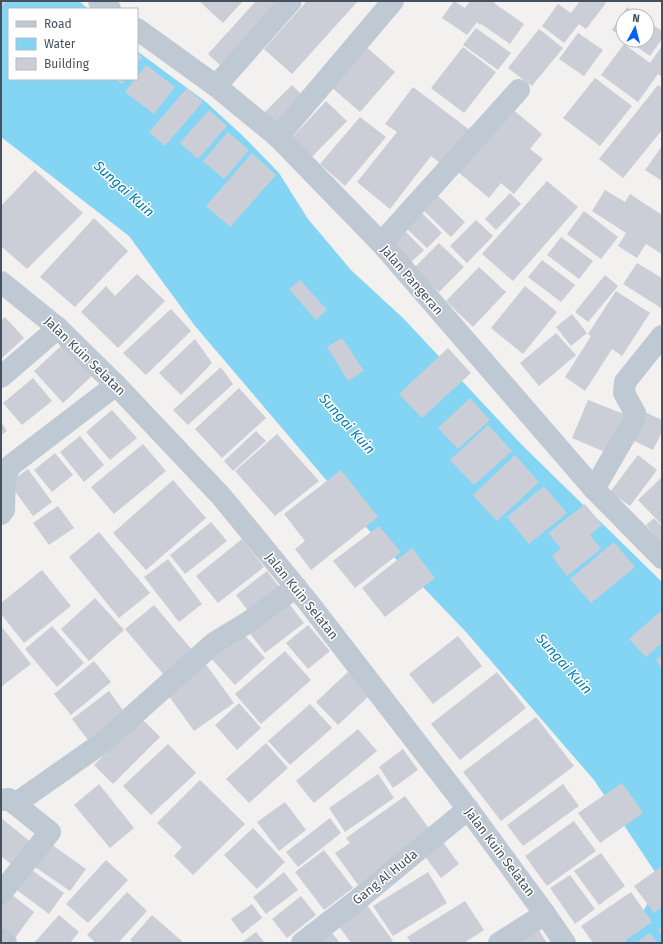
<svg xmlns="http://www.w3.org/2000/svg" width="663" height="944" font-family="'Fira Sans',sans-serif">
<style>
.water{fill:#84d5f4}
.building{fill:#cbced6}
.lines{fill:none;stroke-linecap:round;stroke-linejoin:round}
.minor{stroke:#bfc9d3;stroke-width:22}
.labels{text-anchor:middle;dominant-baseline:central;stroke-width:3;stroke-linejoin:round;paint-order:stroke}
.street-label{font-size:13px;fill:#46515f;stroke:#fff}
.water-label{font-size:14px;font-style:italic;fill:#017fb0;stroke:#fff}
</style>
<rect width="100%" height="100%" fill="#f3f0f0"/>
<!-- water -->
<path class="water" d="M1 1H79L88 9H9V79H137V51L206 102 243 136 279 173 308 219 351 270 404 319 522 445 662 582V943H624L661 881 594 780 466 632 373 535 195 326 129 236 1 137Z"/>
<!-- building -->
<g class="building">
<path d="M1 1H7L1 8Z"/>
<path d="M199 1H243L223 23Z"/>
<path d="M256 1H279L222 67 208 54Z"/>
<path d="M307 1H358L292 74 264 49Z"/>
<path d="M454 1 465 8 470 1H496L494 3 524 24 510 44 481 24 480 25 477 22 467 35 442 18Z"/>
<path d="M580 1H604L606 3 586 29 579 24 564 43 542 26 558 4 571 13Z"/>
<path d="M627 7 640 16H623V38L612 30Z"/>
<path d="M647 21 662 31V39L650 56 627 40H647Z"/>
<path d="M476 28 511 53 498 70 463 45Z"/>
<path d="M539 29 563 48 532 86 508 68Z"/>
<path d="M578 33 603 50 584 76 559 59Z"/>
<path d="M624 44 650 63 662 46V77L658 74 638 102 601 75Z"/>
<path d="M366 47 395 72 360 112 331 87Z"/>
<path d="M463 47 496 72 464 113 431 88Z"/>
<path d="M137 53 142 57 137 64Z"/>
<path d="M146 65 175 87 154 114 125 92 135 79H137V77Z"/>
<path d="M595 78 632 106 600 146 563 118Z"/>
<path d="M115 79H125L122 84Z"/>
<path d="M292 85 306 99 278 127 263 114Z"/>
<path d="M658 85 662 88V130L623 178 599 159Z"/>
<path d="M413 87 471 131 445 167 431 156 390 209 357 182 397 132 385 124Z"/>
<path d="M187 88 203 102 165 146 149 132Z"/>
<path d="M326 101 347 121 309 160 289 141Z"/>
<path d="M511 108 542 134 530 149 543 159 514 194 501 183 489 198 458 172Z"/>
<path d="M209 110 227 126 198 159 180 143Z"/>
<path d="M360 117 386 137 345 186 320 164Z"/>
<path d="M228 132 249 150 224 179 203 161Z"/>
<path d="M662 146V181L645 170Z"/>
<path d="M252 153 276 175 230 227 206 206Z"/>
<path d="M35 170 83 213 27 269 1 246V206Z"/>
<path d="M547 181 578 207 513 281 482 254Z"/>
<path d="M605 190 625 202 630 194 662 215V254L646 244 637 258 618 246 626 233 592 211Z"/>
<path d="M510 193 521 204 496 230 485 219Z"/>
<path d="M436 194 465 222 451 237 422 209Z"/>
<path d="M584 211 618 237 601 259 567 234Z"/>
<path d="M422 213 442 233 427 248 406 228Z"/>
<path d="M94 218 128 251 75 307 40 277Z"/>
<path d="M476 220 493 236 467 263 450 246Z"/>
<path d="M405 231 424 250 408 265 389 246Z"/>
<path d="M561 237 593 261 579 279 547 255Z"/>
<path d="M439 243 464 267 439 292 414 268Z"/>
<path d="M542 260 575 285 561 302 528 277Z"/>
<path d="M637 263 662 278V307L661 308 623 284Z"/>
<path d="M479 267 506 292 473 327 446 301Z"/>
<path d="M137 274 165 301 118 348 81 312 106 286 115 296Z"/>
<path d="M605 275 618 286 588 322 575 312Z"/>
<path d="M300 280 327 310 316 320 289 289Z"/>
<path d="M525 286 557 312 523 354 491 328Z"/>
<path d="M616 291 650 313 622 356 612 349 585 391 565 377 591 336 588 334Z"/>
<path d="M171 309 191 331 146 375 123 353Z"/>
<path d="M572 314 587 333 571 346 556 327Z"/>
<path d="M5 317 24 338 2 358 1 357V320Z"/>
<path d="M556 333 576 355 539 386 520 363Z"/>
<path d="M342 338 364 371 348 381 327 347Z"/>
<path d="M195 339 212 363 181 395 159 373Z"/>
<path d="M62 345 92 376 63 403 34 371Z"/>
<path d="M448 348 471 373 422 418 399 394Z"/>
<path d="M221 367 233 384 188 425 173 410Z"/>
<path d="M33 378 52 401 22 425 3 403Z"/>
<path d="M239 388 266 418 222 458 195 429Z"/>
<path d="M470 398 490 420 458 449 438 428Z"/>
<path d="M588 400 629 416 612 455 572 438Z"/>
<path d="M112 410 137 438 110 460 86 432Z"/>
<path d="M645 412 662 420V432L653 450 632 440Z"/>
<path d="M1 422 7 431 1 435Z"/>
<path d="M488 425 512 451 474 485 450 460Z"/>
<path d="M256 431 266 441 233 471 224 461Z"/>
<path d="M277 434 319 481 275 516 235 471Z"/>
<path d="M80 436 104 465 84 482 60 452Z"/>
<path d="M143 444 166 471 114 514 91 487Z"/>
<path d="M55 453 73 475 52 492 34 470Z"/>
<path d="M515 455 539 482 497 521 473 495Z"/>
<path d="M638 455 657 470 630 506 610 492Z"/>
<path d="M28 469 52 502 33 516 9 483Z"/>
<path d="M341 470 378 517 311 570 295 549 305 541 284 514Z"/>
<path d="M662 477V525L638 500Z"/>
<path d="M173 480 206 518 146 570 113 533Z"/>
<path d="M544 486 567 513 529 544 507 517Z"/>
<path d="M585 504 602 525 590 535 601 549 567 576 552 556 561 549 548 533Z"/>
<path d="M58 506 74 528 49 545 33 523Z"/>
<path d="M654 518 662 527V544L646 525Z"/>
<path d="M211 522 227 541 185 574 170 555Z"/>
<path d="M379 526 401 552 355 588 333 561Z"/>
<path d="M99 532 150 593 119 618 69 557Z"/>
<path d="M242 539 264 567 218 603 196 576Z"/>
<path d="M614 542 635 567 591 603 570 579Z"/>
<path d="M412 548 435 578 385 617 362 588Z"/>
<path d="M168 559 202 604 179 622 144 577Z"/>
<path d="M42 570 71 606 24 643 1 614V603Z"/>
<path d="M267 571 283 592 252 616 236 595Z"/>
<path d="M95 598 124 630 89 661 61 629Z"/>
<path d="M287 601 304 623 265 653 248 631Z"/>
<path d="M154 605 193 651 164 675 125 629Z"/>
<path d="M662 610V643L646 657 629 639Z"/>
<path d="M308 625 330 651 308 669 286 643Z"/>
<path d="M1 626 31 664 1 687Z"/>
<path d="M52 626 84 663 57 687 25 649Z"/>
<path d="M240 630 265 658 235 685 210 657Z"/>
<path d="M458 636 482 666 433 704 409 674Z"/>
<path d="M285 651 311 680 261 724 235 694Z"/>
<path d="M662 655V668L656 660Z"/>
<path d="M94 661 111 682 71 715 54 694Z"/>
<path d="M205 663 234 703 194 731 166 692Z"/>
<path d="M348 672 370 695 338 725 316 702Z"/>
<path d="M497 672 526 708 460 760 431 724Z"/>
<path d="M109 691 125 713 88 740 72 719Z"/>
<path d="M239 703 261 728 237 750 215 725Z"/>
<path d="M310 704 332 728 290 765 268 741Z"/>
<path d="M536 717 574 766 501 821 463 772Z"/>
<path d="M141 718 160 737 113 784 94 765Z"/>
<path d="M358 729 377 751 314 803 296 781Z"/>
<path d="M266 743 288 768 249 803 226 779Z"/>
<path d="M168 744 196 773 151 815 123 786Z"/>
<path d="M403 749 418 770 393 788 379 767Z"/>
<path d="M378 774 394 798 345 832 329 808Z"/>
<path d="M200 780 245 824 193 875 174 856 182 847 157 823Z"/>
<path d="M622 783 643 813 600 843 578 813Z"/>
<path d="M99 784 134 828 110 848 74 805Z"/>
<path d="M563 784 579 806 523 846 507 825Z"/>
<path d="M405 796 431 831 358 885 335 853 350 843 346 838Z"/>
<path d="M285 802 306 830 279 851 257 822Z"/>
<path d="M1 818 32 843 13 866 1 856Z"/>
<path d="M330 818 341 833 298 867 286 852Z"/>
<path d="M574 821 596 851 547 886 525 856Z"/>
<path d="M253 828 285 862 257 889 224 855Z"/>
<path d="M440 838 459 864 441 878 421 851Z"/>
<path d="M48 842 86 869 70 891 32 865Z"/>
<path d="M324 850 353 888 324 910 295 872Z"/>
<path d="M601 853 625 886 599 905 574 871Z"/>
<path d="M106 860 128 880 88 923 66 904Z"/>
<path d="M662 866V907L654 913 634 886Z"/>
<path d="M29 868 64 893 49 914 14 888Z"/>
<path d="M284 872 298 890 266 914 253 897Z"/>
<path d="M428 872 447 903 393 936 373 906Z"/>
<path d="M570 875 595 909 575 924 550 888Z"/>
<path d="M7 891 34 912 12 942 1 932V899Z"/>
<path d="M127 892 147 911 118 943H96L87 935Z"/>
<path d="M631 892 652 922 622 943H593L581 926Z"/>
<path d="M301 896 316 915 287 938 272 919Z"/>
<path d="M364 901 393 941 390 943H351L335 921Z"/>
<path d="M465 901 484 930 464 943H411L407 937Z"/>
<path d="M252 904 262 918 242 934 231 919Z"/>
<path d="M59 915 79 932 70 943H34Z"/>
<path d="M152 915 184 943H134L130 940Z"/>
<path d="M537 927 547 943H510Z"/>
<path d="M662 927V936L658 930Z"/>
<path d="M329 929 340 943H313Z"/>
<path d="M256 932 265 943H241Z"/>
<path d="M650 933 657 943H636Z"/>
</g>
<g class="lines">
<!-- minor -->
<g class="minor">
<path d="M99 1 110 9"/>
<path d="M137 29 216 86 278 137 381 243 594 489 662 558"/>
<path d="M216 86 291 1"/>
<path d="M278 137 393 1"/>
<path d="M381 243 519 90"/>
<path d="M1 282 58 328 116 385 221 496 308 602 468 809 545 914 565 943"/>
<path d="M1 377 58 328"/>
<path d="M594 489 633 422 635 413 624 393 625 382 662 336"/>
<path d="M1 514 4 510 5 478 10 466 116 385"/>
<path d="M15 804 102 743 214 643 247 623 296 587"/>
<path d="M1 893 50 832 9 799 2 800"/>
<path d="M1 939 6 943"/>
<path d="M302 943 355 902 468 809"/>
<path d="M499 943 545 914"/>
</g>
</g>
<g class="labels">
<!-- street labels -->
<g class="street-label">
<text transform="translate(412 280) rotate(49)">Jalan Pangeran</text>
<text transform="translate(85 356) rotate(44)">Jalan Kuin Selatan</text>
<text transform="translate(302 596) rotate(51)">Jalan Kuin Selatan</text>
<text transform="translate(500 852) rotate(53)">Jalan Kuin Selatan</text>
<text transform="translate(385 877) rotate(-39)">Gang Al Huda</text>
</g>
<!-- water labels -->
<g class="water-label">
<text transform="translate(124 189) rotate(42)">Sungai Kuin</text>
<text transform="translate(347 424) rotate(48)">Sungai Kuin</text>
<text transform="translate(564 664) rotate(48)">Sungai Kuin</text>
</g>
</g>
<!-- border -->
<rect width="663" height="944" fill="none" stroke="#46515f" stroke-width="4"/>
<!-- legend -->
<rect x="8" y="8" width="130" height="72" fill="#ffffff" stroke="#b5b9bf"/>
<rect x="16" y="21" width="20" height="6" fill="#bfc9d3" stroke="#b5b9bf"/>
<text x="44" y="28" font-size="12" fill="#46515f">Road</text>
<rect x="16" y="38" width="20" height="12" fill="#84d5f4" stroke="#b5b9bf"/>
<text x="44" y="48" font-size="12" fill="#46515f">Water</text>
<rect x="16" y="58" width="20" height="12" fill="#cbced6" stroke="#b5b9bf"/>
<text x="44" y="68" font-size="12" fill="#46515f">Building</text>
<!-- north arrow -->
<g transform="translate(635 28) rotate(7)"><circle r="19" fill="#ffffff" stroke="#b5b9bf"/>
<path d="M0-3L7 15L0 10L-7 15Z" fill="#085ff4"/>
<text y="-6" font-size="11" font-weight="bold" text-anchor="middle" fill="#46515f">N</text>
</g>
</svg>
